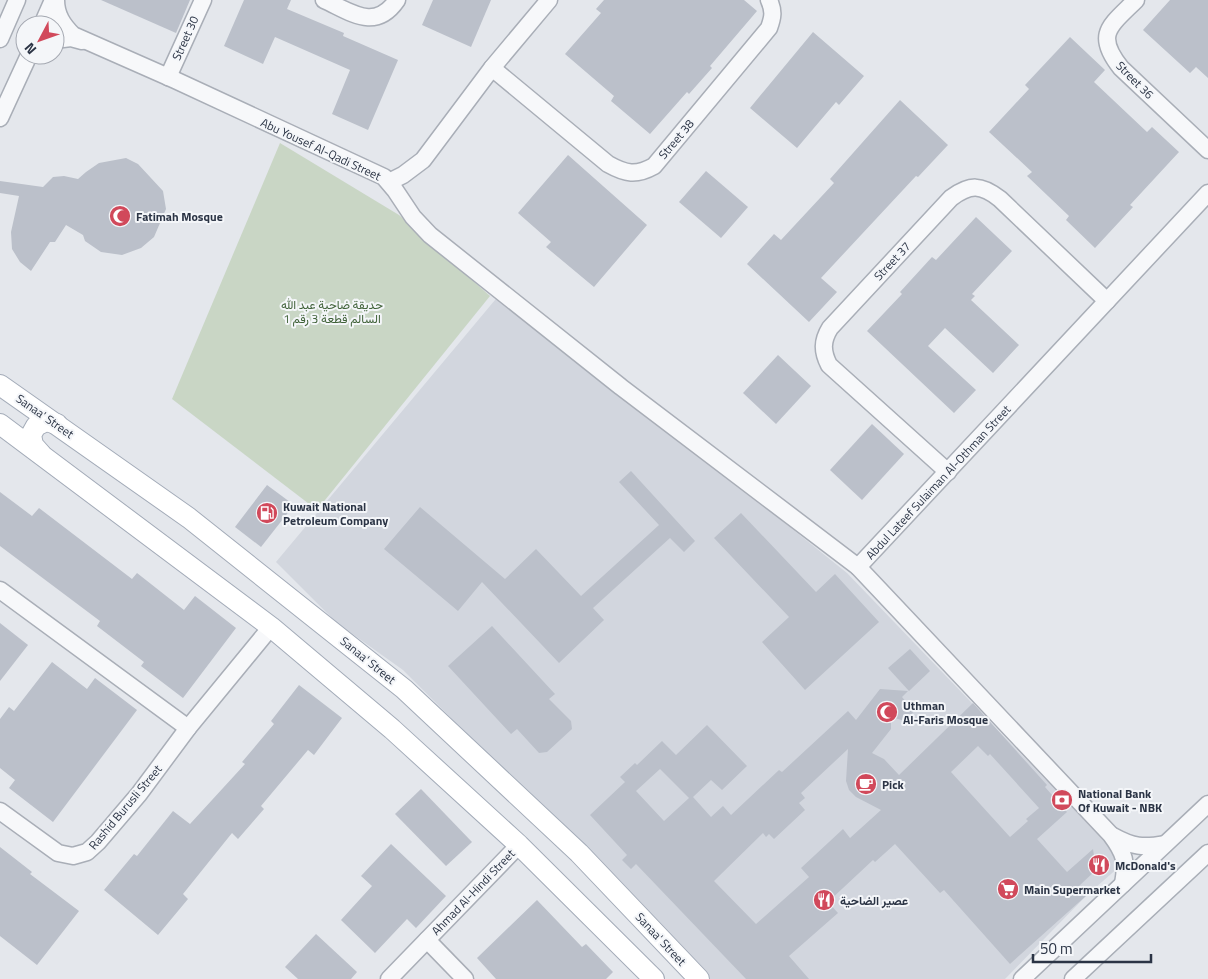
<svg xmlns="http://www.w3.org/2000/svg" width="1208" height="979" font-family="'Titillium Web',Vazirmatn,sans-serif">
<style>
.built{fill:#d2d6de}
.green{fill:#c9d6c5}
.building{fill:#bbc0ca;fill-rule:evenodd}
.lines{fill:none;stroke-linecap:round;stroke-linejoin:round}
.minor-casing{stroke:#a9aeb7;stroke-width:19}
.major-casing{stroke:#a3abb8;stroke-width:22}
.minor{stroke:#f7f8fa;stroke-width:16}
.major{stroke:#fff;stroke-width:20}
.labels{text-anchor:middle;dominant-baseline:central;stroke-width:4;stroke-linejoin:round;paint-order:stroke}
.street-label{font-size:12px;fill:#2b3445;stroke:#f4f6f9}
.poi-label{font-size:12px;font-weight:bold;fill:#2b3445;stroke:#f4f6f9;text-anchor:start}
.park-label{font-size:12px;fill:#3f6138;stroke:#f4f6f9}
</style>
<rect width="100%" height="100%" fill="#e4e7ec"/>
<!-- built -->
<path class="built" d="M500 294 847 573 1113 850 1119 867 1087 895 1005 979H703L538 805 403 670 337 623 276 562Z"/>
<!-- green -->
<path class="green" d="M280 143 399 215 490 296 317 510 172 399Z"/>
<!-- building -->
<g class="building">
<path d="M101 0H190L176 33Z"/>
<path d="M244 0H291L287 9 344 33 343 36 398 60 368 130 332 114 350 70 275 37 263 64 224 46Z"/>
<path d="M433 0H491L471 47 422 25Z"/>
<path d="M604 0H744L757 11 710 66 712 68 689 94 687 92 650 134 611 101 614 96 565 54 601 13 596 9Z"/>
<path d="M1170 0H1208V78L1196 67 1190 73 1143 30Z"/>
<path d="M813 32 864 76 839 105 836 102 797 148 750 108Z"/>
<path d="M1070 37 1105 70 1094 82 1147 132 1152 127 1179 152 1130 205 1133 207 1095 248 1066 220 1069 216 1027 176 1032 172 989 132 1029 89 1025 85Z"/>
<path d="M900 100 948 145 918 177 916 176 821 278 837 292 809 322 747 264 774 234 781 240 834 183 830 179Z"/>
<path d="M568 155 647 225 594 287 546 247 551 242 518 213Z"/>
<path d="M126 158 138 164 163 191 166 209 154 237 141 248 122 255 101 252 85 241 83 235 66 225 55 242H50L31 271 20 262 12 249 11 232 19 196 0 193V181L43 187 53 177 64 176 78 179 86 172 99 163Z"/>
<path d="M706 171 748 207 721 238 679 202Z"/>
<path d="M976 217 1012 251 972 294 975 296 971 300 1019 345 993 373 945 328 928 346 976 390 954 413 867 331 902 294 900 292 932 257 936 260Z"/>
<path d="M778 355 811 386 776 424 743 393Z"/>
<path d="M872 424 904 454 862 500 830 470Z"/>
<path d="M631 471 695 541 684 552 670 538 593 608 604 620 559 663 482 582 458 611 384 549 420 507 505 579 536 549 581 596 659 525 619 482Z"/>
<path d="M267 485 294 505 261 547 235 527Z"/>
<path d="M0 492 32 516 39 508 132 579 137 573 184 610 195 596 236 628 183 698 141 666 144 662 97 626 100 621 0 546Z"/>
<path d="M741 513 816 592 835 574 879 622 805 690 762 642 789 617 714 538Z"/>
<path d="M0 623 28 645 0 681Z"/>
<path d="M492 626 555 694 549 699 571 721 572 729 547 752 539 753 517 729 511 734 448 666Z"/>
<path d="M910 649 930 671 909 691 888 668Z"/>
<path d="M52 662 87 689 95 678 137 710 53 822 9 788 15 780 0 768V719L9 707 14 711Z"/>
<path d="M299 685 342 718 314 755 308 750 261 806 264 809 238 839 232 833 183 894 188 899 158 935 104 890 134 854 137 856 173 811 190 824 245 764 242 762 274 724 271 721Z"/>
<path d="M880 689 908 691 902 697 914 711 905 721 891 717V729L872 753 884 759 899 775 973 703 1047 785 1045 787 1067 812 1037 839 1067 872 1093 849 1096 870 1079 886 1087 895 1010 964 944 890 940 893 895 844 875 862 873 860 828 902 838 913 789 956 809 979H746L636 864 631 869 622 860 627 855 590 815 625 782 620 777 635 763 637 765 662 741 676 755 707 725 747 766 722 790 711 780 693 797 711 817 723 806 731 815 779 770 782 772 848 711 856 720ZM978 746 988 756 990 754 1039 808 1026 819 1028 821 1010 837 951 772ZM848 749 846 781 849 790 856 797 881 810 850 838 843 829 801 868 809 877 756 924 714 881 763 833 766 837 769 834 774 839 805 810 799 803 805 798 801 793ZM660 769 689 798 664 821 636 791Z"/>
<path d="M421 789 472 842 446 866 395 814Z"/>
<path d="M391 844 446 896 416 928 407 919 375 953 341 920 372 886 361 876Z"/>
<path d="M0 847 32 872 30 874 79 911 37 965 0 936Z"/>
<path d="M537 900 582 947 586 944 613 972 606 979H496L477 958Z"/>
<path d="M316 934 357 972 351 979H298L285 967Z"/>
</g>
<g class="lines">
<!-- minor casing -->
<g class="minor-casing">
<g id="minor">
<path d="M56 0C56 15 63 25 73 35L175 80 384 177 395 190 413 217 430 235 621 387 858 567 1111 835C1125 854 1127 862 1123 884"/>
<path d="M324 0C351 12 375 32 397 0"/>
<path d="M1136 0C1110 26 1094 34 1121 68L1208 150"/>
<path d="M42 25 53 0"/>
<path d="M0 39 17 0"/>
<path d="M55 40 71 38 82 41"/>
<path d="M492 68 608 164C626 174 636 176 654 166L769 28C773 17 774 11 769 0"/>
<path d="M168 77 203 0"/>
<path d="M0 118 29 55"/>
<path d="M389 182 403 175 423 160 492 68 549 0"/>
<path d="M948 472 829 365C822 351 822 341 830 328L951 198C970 184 981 184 1000 199L1107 301"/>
<path d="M858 567 1208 193"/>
<path d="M0 590 188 728"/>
<path d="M0 811 58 853 73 856 87 852 98 842 139 794 188 728 271 627"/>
<path d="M1113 836C1133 847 1143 848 1165 844"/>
<path d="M427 940 465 979"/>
<path d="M389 979 519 845"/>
<path d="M1022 979 1208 804"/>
<path d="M1073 979 1208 853"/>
</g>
</g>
<!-- major casing -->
<g class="major-casing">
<g id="major">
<path d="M0 385 189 518 404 689 579 853 699 979"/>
<path d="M0 424 271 627 392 729 519 845 654 979"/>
<path d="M41 454 33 445 31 435 36 426 46 421 57 424"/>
</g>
</g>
<!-- minor -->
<use href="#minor" class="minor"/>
<!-- major -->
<use href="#major" class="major"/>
</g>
<!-- icons -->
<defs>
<g id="mosque-disc" transform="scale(1.125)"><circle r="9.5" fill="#d1495b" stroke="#f4f6f9"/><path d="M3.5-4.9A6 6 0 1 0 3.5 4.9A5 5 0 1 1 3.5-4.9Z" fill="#fff"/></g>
<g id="fuel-disc" transform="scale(1.125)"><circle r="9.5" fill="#d1495b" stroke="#f4f6f9"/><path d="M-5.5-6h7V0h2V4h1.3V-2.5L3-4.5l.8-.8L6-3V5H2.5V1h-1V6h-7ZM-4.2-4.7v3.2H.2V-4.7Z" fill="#fff"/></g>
<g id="cafe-disc" transform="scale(1.125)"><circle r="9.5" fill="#d1495b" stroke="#f4f6f9"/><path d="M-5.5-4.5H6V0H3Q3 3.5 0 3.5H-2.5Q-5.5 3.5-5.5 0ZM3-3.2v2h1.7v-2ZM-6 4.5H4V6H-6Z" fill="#fff"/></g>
<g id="bank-disc" transform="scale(1.125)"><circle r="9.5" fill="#d1495b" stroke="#f4f6f9"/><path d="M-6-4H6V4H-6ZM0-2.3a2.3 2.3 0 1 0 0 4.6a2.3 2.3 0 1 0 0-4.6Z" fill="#fff"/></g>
<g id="restaurant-disc" transform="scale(1.125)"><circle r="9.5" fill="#d1495b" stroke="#f4f6f9"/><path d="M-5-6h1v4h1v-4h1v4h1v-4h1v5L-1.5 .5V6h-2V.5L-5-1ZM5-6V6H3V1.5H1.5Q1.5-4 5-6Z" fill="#fff"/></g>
<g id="supermarket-disc" transform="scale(1.125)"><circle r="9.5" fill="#d1495b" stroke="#f4f6f9"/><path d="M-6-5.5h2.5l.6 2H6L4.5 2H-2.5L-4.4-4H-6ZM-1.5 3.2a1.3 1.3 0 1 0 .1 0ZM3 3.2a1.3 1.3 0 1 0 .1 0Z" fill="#fff"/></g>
</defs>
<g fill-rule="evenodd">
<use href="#mosque-disc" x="120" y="216"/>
<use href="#fuel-disc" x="267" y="513"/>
<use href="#mosque-disc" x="887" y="712"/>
<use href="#cafe-disc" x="866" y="784"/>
<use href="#bank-disc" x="1062" y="800"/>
<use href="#restaurant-disc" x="1099" y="865"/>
<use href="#supermarket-disc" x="1008" y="889"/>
<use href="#restaurant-disc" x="824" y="900"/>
</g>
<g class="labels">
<!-- street labels -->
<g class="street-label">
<text transform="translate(185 38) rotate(-66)">Street 30</text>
<text transform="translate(1135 80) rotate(45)">Street 36</text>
<text transform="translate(676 139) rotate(-50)">Street 38</text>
<text transform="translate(321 149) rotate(25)">Abu Yousef Al-Qadi Street</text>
<text transform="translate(892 261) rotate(-47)">Street 37</text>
<text transform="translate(45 416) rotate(35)">Sanaa' Street</text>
<text transform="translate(938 482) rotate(-47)">Abdul Lateef Sulaiman Al-Othman Street</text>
<text transform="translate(368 660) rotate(39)">Sanaa' Street</text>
<text transform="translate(125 807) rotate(-50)">Rashid Burusli Street</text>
<text transform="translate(473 892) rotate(-46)">Ahmad Al-Hindi Street</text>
<text transform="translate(661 939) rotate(47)">Sanaa' Street</text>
</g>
<!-- poi labels -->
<g class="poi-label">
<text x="136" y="216">Fatimah Mosque</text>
<text x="283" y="506">Kuwait National<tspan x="283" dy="14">Petroleum Company</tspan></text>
<text x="903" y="705">Uthman<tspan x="903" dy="14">Al-Faris Mosque</tspan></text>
<text x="882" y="784">Pick</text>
<text x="1078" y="793">National Bank<tspan x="1078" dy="14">Of Kuwait - NBK</tspan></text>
<text x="1115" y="865">McDonald's</text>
<text x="1024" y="889">Main Supermarket</text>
<text x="840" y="900">عصير الضاحية</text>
</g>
<!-- park labels -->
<g class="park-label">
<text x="332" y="304">حديقة ضاحية عبد الله<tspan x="332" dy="14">السالم قطعة 3 رقم 1</tspan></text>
</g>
</g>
<!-- north arrow -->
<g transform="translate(40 40) rotate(229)"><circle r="24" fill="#f4f6f9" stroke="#a4a8b1"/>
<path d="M0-4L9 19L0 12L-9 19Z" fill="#d1495b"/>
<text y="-8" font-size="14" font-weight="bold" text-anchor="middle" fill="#2b3445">N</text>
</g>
<!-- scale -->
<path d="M1033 954v8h118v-8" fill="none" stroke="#2b3445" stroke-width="2.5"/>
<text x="1040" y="954" font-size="15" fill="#2b3445" stroke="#f4f6f9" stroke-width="4" paint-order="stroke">50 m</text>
</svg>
